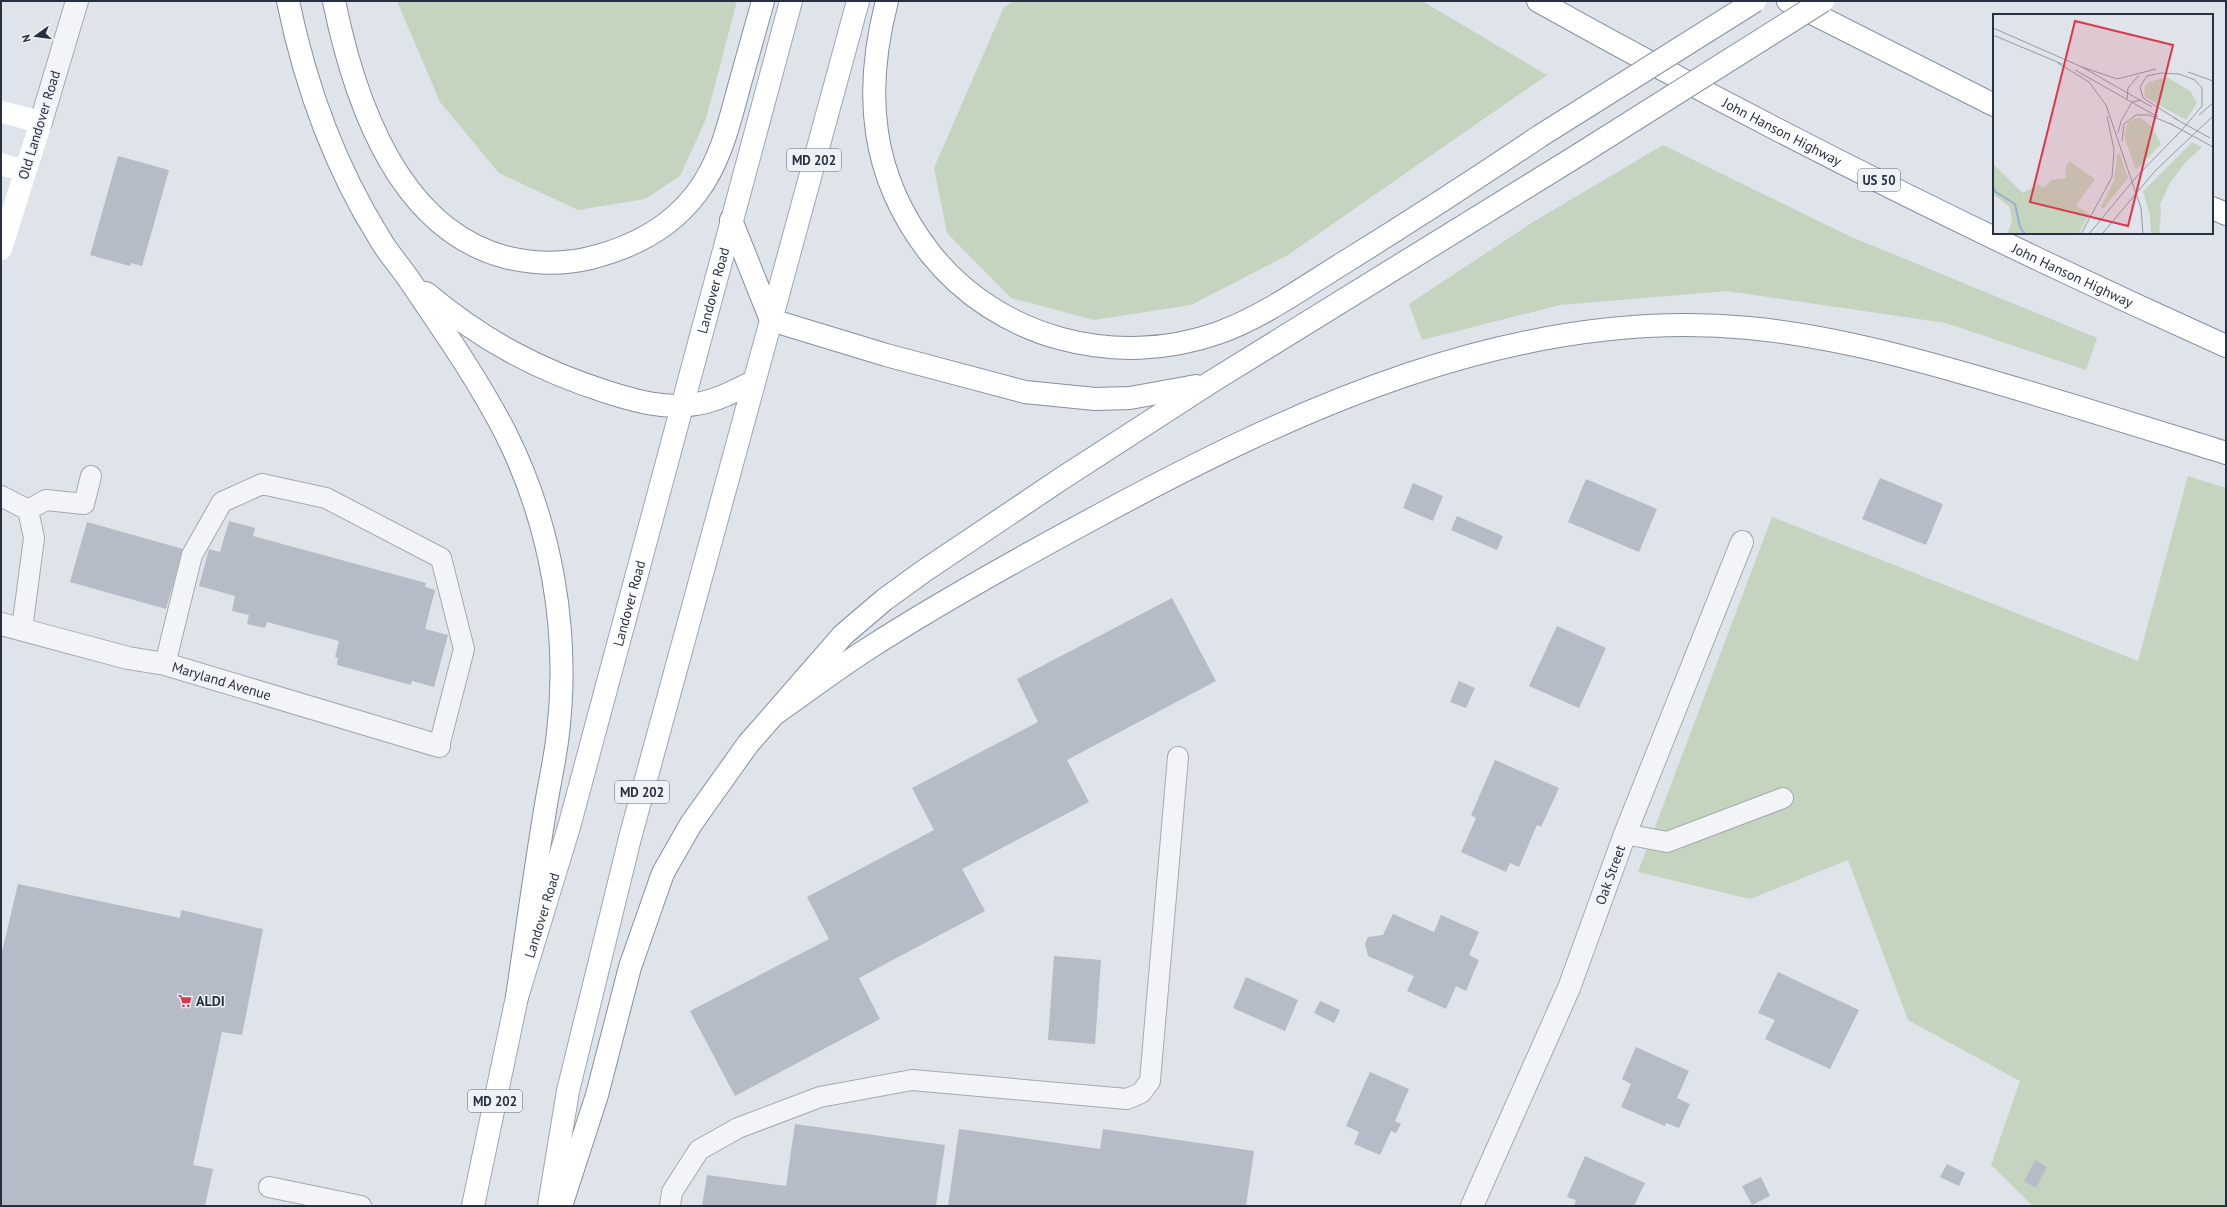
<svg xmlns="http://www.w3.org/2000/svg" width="2227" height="1207" font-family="'PT Sans',sans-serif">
	<rect width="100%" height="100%" fill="#dfe3ea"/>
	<path fill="#c4d4bf" d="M397,1H737L706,119L680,176L645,199L578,210L499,173L440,102Z
		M1014,1H1422L1547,75L1288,255L1191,305L1094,320L1011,298L947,233L934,168L1004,7Z
		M1663,145L1849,236L2097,338L2086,370L1946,323L1727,291L1560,305L1422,340L1409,304L1533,222Z
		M2188,476L2226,488V1206H2033L1991,1165L2020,1081L1908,1020L1848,860L1750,899L1638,872L1772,517L2138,661Z"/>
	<path fill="#b5bcc7" d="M118,156L169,170L142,266L131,263L130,266L90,255Z
		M1880,478L1943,504L1926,545L1862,519Z
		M1586,479L1657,509L1639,552L1568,522Z
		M1413,483L1443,496L1433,521L1403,508Z
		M1457,516L1503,536L1497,550L1451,530Z
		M229,521L255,528L253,536L426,583L425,587L435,590L425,629L448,635L434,687L412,681L411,685L337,665L338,658L335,657L339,641L267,622L265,628L247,624L249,615L232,611L235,596L199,586L209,549L220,552Z
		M87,522L183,549L166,609L70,582Z
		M1172,598L1216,681L1067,760L1089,802L962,869L985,911L859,978L880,1019L735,1096L690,1011L829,939L807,897L934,830L912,788L1038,722L1017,679Z
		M1557,626L1606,648L1579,708L1529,686Z
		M1459,681L1475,688L1466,708L1450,702Z
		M1495,760L1559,788L1541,827L1537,825L1519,867L1510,863L1506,872L1461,852L1476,818L1471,815Z
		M18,884L180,918L181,910L263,929L242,1035L222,1032L193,1165L213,1169L205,1206H1V956Z
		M1393,914L1434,932L1441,915L1479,932L1469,955L1479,960L1466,991L1456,986L1446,1009L1407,991L1414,976L1368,956L1365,944L1368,937L1383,935Z
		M1054,956L1101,960L1095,1044L1048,1040Z
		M1778,972L1859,1010L1830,1069L1765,1039L1775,1020L1758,1013Z
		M1246,977L1298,1000L1285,1031L1233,1008Z
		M1320,1001L1340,1010L1334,1023L1314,1013Z
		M1636,1047L1689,1071L1677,1098L1690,1104L1679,1128L1666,1123L1665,1126L1621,1107L1631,1084L1622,1079Z
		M1370,1072L1409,1089L1395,1121L1401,1124L1396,1133L1391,1131L1380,1155L1354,1144L1359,1132L1346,1126Z
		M795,1124L945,1145L936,1206H702L707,1175L786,1186Z
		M959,1129L1100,1149L1103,1129L1254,1151L1246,1206H948Z
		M1585,1156L1645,1183L1634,1206H1574L1576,1200L1567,1197Z
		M2035,1160L2047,1167L2036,1188L2024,1181Z
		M1947,1164L1965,1173L1959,1186L1940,1177Z
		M1761,1177L1770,1196L1752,1205L1742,1186Z"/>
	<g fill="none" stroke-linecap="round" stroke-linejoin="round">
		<g stroke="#a4aab4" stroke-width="22">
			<path id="lane" d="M1,496L28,510L34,538L22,629
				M28,510L46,500L84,504L91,476
				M165,664L192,555L222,502L262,484L326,498L441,558L464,649L439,746
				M1625,834L1667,842L1783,798
				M269,1187L361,1206
				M670,1206L672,1192L699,1150L738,1128L820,1097L912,1080L1127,1099L1141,1093L1150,1081L1178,757"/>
		</g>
		<g stroke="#a4aab4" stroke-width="24">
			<g id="street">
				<path d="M41,122L77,1"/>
				<path id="s1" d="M1,624L128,658L165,664L439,746"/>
				<path id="s2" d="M1472,1206L1569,988L1625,834L1742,542"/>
			</g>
		</g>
		<g stroke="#9da7b6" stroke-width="24">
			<g id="primary">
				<path id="s3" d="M473,1206L517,997L569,827L791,1"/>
				<path d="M549,1206L568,1091L630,838L858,1"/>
			</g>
		</g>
		<g stroke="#8590a2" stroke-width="24">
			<g id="highway">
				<path d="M288,1C305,84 335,167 380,239C388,253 399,265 408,278C442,328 477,378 505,432C551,523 570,631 558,733C555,761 548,789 544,817C534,877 526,937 517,997"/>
				<path d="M334,1C354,99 397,228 505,257C534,264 562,265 590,258C631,248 670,228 696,194C720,163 729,124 739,87C747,58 755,30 763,1"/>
				<path d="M887,1C863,93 870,176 930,253C998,339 1116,369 1218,333C1263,317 1304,287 1345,262C1411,221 1476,179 1540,136"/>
				<path id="s4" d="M1538,1C1762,126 1992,241 2226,346"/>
				<path d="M1788,1L1994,105"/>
				<path d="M2212,208L2226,214"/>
				<path d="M731,220L771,320L886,355L1025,392L1095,399L1130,398L1196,386"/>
				<path d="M426,293C482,340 538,370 607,392C635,401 667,410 696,404C716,401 735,391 753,382"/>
				<path d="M776,713C806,692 835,670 866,650C940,602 1018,559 1096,517C1295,409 1517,306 1749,328C1822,335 1893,353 1963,373C2051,398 2139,426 2226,453"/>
				<path d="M561,1206L597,1095L630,967L663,873L691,824L748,744L843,635L884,600L924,571L1061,479L1211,382L1580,154"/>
			</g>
		</g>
		<use href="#lane" stroke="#f2f4f7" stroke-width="20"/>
		<use href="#street" stroke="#f2f4f7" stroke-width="22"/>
		<path stroke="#fff" stroke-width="22" d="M1,112L41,122L1,249
			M1,164L25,171"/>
		<use href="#primary" stroke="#fff" stroke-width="22"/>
		<use href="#highway" stroke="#fff" stroke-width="22"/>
		<g stroke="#8590a2" stroke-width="24" stroke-linecap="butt">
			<path id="highway-bridge" d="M1540,136L1755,1
				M1580,154L1823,1"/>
		</g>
		<use href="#highway-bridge" stroke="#fff" stroke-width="22"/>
	</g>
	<defs>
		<g id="supermarket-bare" transform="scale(1.08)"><path d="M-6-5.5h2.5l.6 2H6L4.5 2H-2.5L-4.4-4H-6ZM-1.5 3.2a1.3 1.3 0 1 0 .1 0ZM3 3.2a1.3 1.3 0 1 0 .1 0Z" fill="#db374d" stroke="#eef2f7" stroke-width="2.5" paint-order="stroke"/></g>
	</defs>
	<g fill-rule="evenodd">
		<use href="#supermarket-bare" x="185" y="1001"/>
	</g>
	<g text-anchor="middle" stroke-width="3" stroke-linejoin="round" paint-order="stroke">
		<g fill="#eef2f7" stroke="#626a78" stroke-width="1">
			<rect x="787" y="149" width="54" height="22" rx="3"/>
			<rect x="1858" y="169" width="42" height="22" rx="3"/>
			<rect x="615" y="781" width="54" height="22" rx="3"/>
			<rect x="468" y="1090" width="54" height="22" rx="3"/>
		</g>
		<g font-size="13" font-weight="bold" fill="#263042">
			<text x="814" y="165">MD 202</text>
			<text x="1879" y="185">US 50</text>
			<text x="642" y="797">MD 202</text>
			<text x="495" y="1106">MD 202</text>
		</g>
		<g font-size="14" fill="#263042" stroke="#eef2f7">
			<text transform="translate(39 125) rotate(-73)" y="5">Old Landover Road</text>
			<text dy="5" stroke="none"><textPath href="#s4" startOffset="277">John Hanson Highway</textPath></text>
			<text dy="5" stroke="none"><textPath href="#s4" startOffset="601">John Hanson Highway</textPath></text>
			<text dy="5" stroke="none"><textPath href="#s3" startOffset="947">Landover Road</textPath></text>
			<text dy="5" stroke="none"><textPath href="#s3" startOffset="623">Landover Road</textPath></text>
			<text dy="5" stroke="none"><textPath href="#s1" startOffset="228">Maryland Avenue</textPath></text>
			<text dy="5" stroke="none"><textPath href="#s2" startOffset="359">Oak Street</textPath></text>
			<text dy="5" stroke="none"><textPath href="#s3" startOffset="299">Landover Road</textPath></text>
		</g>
		<g font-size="14" font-weight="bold" fill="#263042" stroke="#eef2f7" text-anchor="start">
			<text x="196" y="1006">ALDI</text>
		</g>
	</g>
	<g transform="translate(1993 14)">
		<rect width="220" height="220" fill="#dfe3ea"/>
		<path d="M174,63L197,77L204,89L193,106L152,83L151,74L156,68ZM142,104H148L159,113L168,130L143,156L131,122L135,108ZM199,128L209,133L192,149L177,169L167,190L168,199L166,220H158L157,201L150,177ZM124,140H127L135,164L110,195L108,193L121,166ZM76,147L102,165L83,192L97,200L85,220H14L19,208L17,193L0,180V150L30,179L45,170L51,174L58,166L73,164L72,155Z" fill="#c4d4bf"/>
		<path fill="none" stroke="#96b0cd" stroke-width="2" d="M0,173L3,178L22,190L27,213L32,220"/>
		<path fill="none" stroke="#959ba7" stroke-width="1" d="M0,14L89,53L159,93M0,21L69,50M65,49L96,68L113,91L148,194L150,220M89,53L124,65L163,55M82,56L165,103M195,58L220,67M134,85L135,74L146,61M206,101L220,89M181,104L217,124M185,106L150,84L147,73L154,62L168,59L186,60L202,66L209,74V92L187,118M176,109L220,133M125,119L128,107L139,88L148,86M129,127L131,110L143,101H156L180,111M88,220L119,163L121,136L114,102M96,220L144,162L188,117M109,220L162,157L220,102"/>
		<path fill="#db374d" fill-opacity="0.15" stroke="#db374d" stroke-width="2" d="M82,7L180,31L135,212L37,188Z"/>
		<rect width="220" height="220" fill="none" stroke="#263042" stroke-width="2"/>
	</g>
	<rect width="2227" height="1207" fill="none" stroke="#263042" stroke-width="4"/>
	<g transform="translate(36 36) rotate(256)" stroke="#eef2f7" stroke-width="3" paint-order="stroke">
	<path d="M0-3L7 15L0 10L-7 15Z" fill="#263042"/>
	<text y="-6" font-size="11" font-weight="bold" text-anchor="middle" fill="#263042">N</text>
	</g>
</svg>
